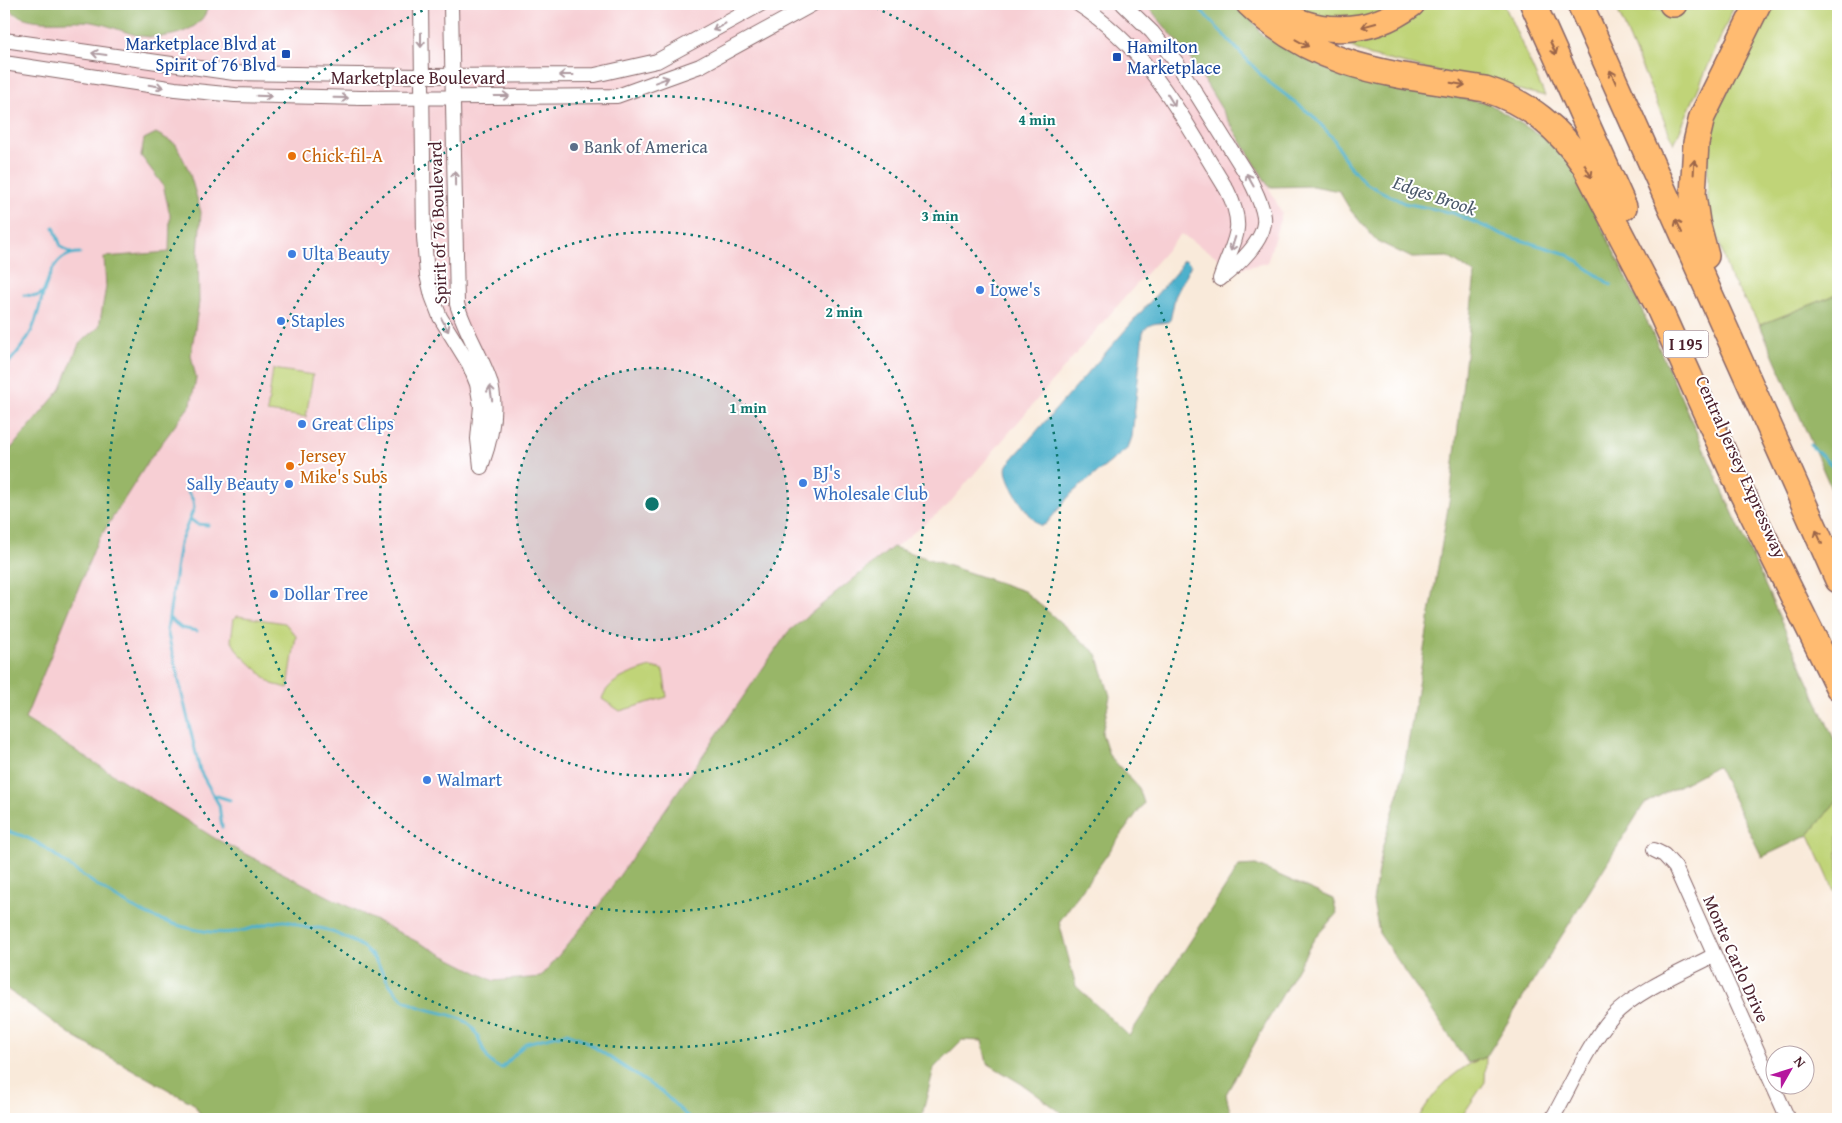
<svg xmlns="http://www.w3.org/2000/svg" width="1842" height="1123" font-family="'Gentium Book Plus',serif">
	<rect width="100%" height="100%" fill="#fff"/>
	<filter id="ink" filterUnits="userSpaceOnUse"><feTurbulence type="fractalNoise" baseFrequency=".02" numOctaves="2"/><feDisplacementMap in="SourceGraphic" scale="10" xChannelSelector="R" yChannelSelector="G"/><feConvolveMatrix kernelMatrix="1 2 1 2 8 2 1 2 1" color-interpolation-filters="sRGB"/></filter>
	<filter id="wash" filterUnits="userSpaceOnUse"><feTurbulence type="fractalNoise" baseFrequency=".0096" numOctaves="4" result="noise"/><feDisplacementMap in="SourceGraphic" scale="20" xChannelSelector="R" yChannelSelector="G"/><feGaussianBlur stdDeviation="1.12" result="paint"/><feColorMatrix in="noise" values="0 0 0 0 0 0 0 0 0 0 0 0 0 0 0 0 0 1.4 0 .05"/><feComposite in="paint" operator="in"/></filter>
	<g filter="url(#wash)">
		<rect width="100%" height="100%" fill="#f9eada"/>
		<path fill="#f7cfd4" d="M4,4H9L10,10L18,18L61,22H91L138,35L207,12L208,4H1146L1190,57L1258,167L1282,213L1267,263L1236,269L1181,234L1096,330L947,506L788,632L595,911L541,977L494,981L216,839L25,718L97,542L150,459L191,403L196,378L191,355L199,302L198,255L201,212L141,156L163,185L170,215L169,252L104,257L106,287L99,327L79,344L60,390L4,457Z"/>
		<path fill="#c0d478" stroke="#857a52" d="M1293,4H1504L1545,96L1371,56L1345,44Z
			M1615,4H1632L1647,10L1693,9L1708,4H1735L1674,144Z
			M1770,4H1838V294L1760,325L1729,275L1708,205L1707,133Z
			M273,369L313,375L306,417L267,412Z
			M238,616L285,623L296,636L288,688L272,684L238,652L231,640L234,618Z
			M651,667L663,670L667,697L620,711L602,699C608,679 633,673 651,667Z
			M1838,799V899L1809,835Z
			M1486,1057L1485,1082L1460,1119H1418C1433,1092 1456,1067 1486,1057Z"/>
		<path fill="#98b668" stroke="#716a4a" d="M9,4H208C205,34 160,41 136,35C121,31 106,24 92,22C66,18 31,28 10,10Z
			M1146,4H1241L1263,36L1342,77L1488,103L1564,150L1637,299L1838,748V799L1809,835L1762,857L1717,766L1644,804L1486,1057L1468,1063L1379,933L1373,901L1381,852L1401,785L1451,490L1475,274L1448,257L1412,258L1377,241L1351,211L1339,191L1313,186L1269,187L1190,57Z
			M156,133L176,144L189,171L201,212L198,255L199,302L191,355L196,378L191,404L150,459L97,542L25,719L216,839L494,981L541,977L595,911L788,632L893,547L1024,591L1097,654L1110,696L1102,733L1109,755L1139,788L1144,803L1059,922L1076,986L1129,1036L1239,866L1256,865L1333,899L1337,913L1314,939L1226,1094L1232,1119H1070L1025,1086L987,1063L982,1041L962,1040L934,1068L921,1119H203L194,1104L76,1038L4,987V457L60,390L79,344L99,327L106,287L104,257L169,252L170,215L163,185L141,156L144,139Z
			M1838,294V504L1760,325Z"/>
		<path fill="#4db1cc" stroke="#4c687c" d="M1186,260L1191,265L1175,297L1170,321C1158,325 1151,320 1143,332L1132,437L1128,448L1072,493L1046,524L1041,526C1029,518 1001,478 1007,465L1178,270L1182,261Z"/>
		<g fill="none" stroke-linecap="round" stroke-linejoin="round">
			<path stroke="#4db1cc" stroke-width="3" d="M1195,4L1266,80L1312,115L1333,138L1347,163L1365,183L1404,203L1453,213L1504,235L1567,254L1611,285
				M54,227L61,247L71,253
				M24,295L38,296L44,291
				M4,369C14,356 24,346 31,332C44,306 44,252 80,253
				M1810,445L1838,471
				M185,488L193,500L194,508L180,543L167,630L200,771L219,805L222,827
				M190,519L197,524L208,525
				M169,618L181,628L197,631
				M214,795L230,800
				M4,831C35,836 51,853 75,870C102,889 133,911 164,921C185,928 212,935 235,932C251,930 266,922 283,921C291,920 299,926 308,928C311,929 315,928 319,928C328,929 356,942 364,948C380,960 384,983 400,996C422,1015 455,1009 472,1027C483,1039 482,1064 502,1068L526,1043L567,1033L582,1039L663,1093L690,1119"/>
		</g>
	</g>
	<g filter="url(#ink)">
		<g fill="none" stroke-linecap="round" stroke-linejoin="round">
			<g stroke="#876668" stroke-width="16">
				<path id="minor" d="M421,4L424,237L427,275L432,296L440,317L469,364L477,384L481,406L478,439L481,467
					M451,4L457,304C465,331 481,355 490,381C498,408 491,439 482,464
					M1078,4C1151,51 1182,118 1227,190C1248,231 1232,241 1220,279
					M1123,4L1152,32L1177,63L1250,180C1255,191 1262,203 1264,217C1267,239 1236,267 1220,279
					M4,40L234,73L420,76L595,75L657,61L761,4
					M4,63L175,89L235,95L361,98L617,96L700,66L813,4
					M1654,850L1664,855L1675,867L1788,1119
					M1552,1119C1571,1086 1587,1046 1612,1017C1635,992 1683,971 1713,956"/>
			</g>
			<g stroke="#876668" stroke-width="28">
				<path id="motorway" d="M1249,4C1319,71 1395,74 1485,89C1529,103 1559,128 1585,166L1657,304L1741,491L1838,687
					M1270,4C1311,38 1370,36 1412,4
					M1533,4L1624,207
					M1580,4L1838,580
					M1672,4H1674
					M1706,256L1697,222L1693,195L1696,143L1702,117L1758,4"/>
			</g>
			<use href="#minor" stroke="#fff" stroke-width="14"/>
			<use href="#motorway" stroke="#ffbb71" stroke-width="25"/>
		</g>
		<defs><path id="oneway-shaft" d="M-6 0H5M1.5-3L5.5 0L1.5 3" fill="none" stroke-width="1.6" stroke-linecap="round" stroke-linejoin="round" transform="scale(1.25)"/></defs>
		<g stroke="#9b654a">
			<use href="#oneway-shaft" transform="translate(1369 25) rotate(165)"/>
			<use href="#oneway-shaft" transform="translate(1302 43) rotate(29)"/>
			<use href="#oneway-shaft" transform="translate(1553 48) rotate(66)"/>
			<use href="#oneway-shaft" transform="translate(1613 77) rotate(-114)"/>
			<use href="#oneway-shaft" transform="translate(1458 84) rotate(9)"/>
			<use href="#oneway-shaft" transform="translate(1694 167) rotate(-87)"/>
			<use href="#oneway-shaft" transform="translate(1588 171) rotate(62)"/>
			<use href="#oneway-shaft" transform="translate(1679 226) rotate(-114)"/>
			<use href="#oneway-shaft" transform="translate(1819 537) rotate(-114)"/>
		</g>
		<g stroke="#ae9aa0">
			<use href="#oneway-shaft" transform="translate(719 27) rotate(151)"/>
			<use href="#oneway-shaft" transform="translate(421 40) rotate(90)"/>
			<use href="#oneway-shaft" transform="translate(99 54) rotate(-172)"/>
			<use href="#oneway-shaft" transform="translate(566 75) rotate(180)"/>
			<use href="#oneway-shaft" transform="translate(662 80) rotate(-20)"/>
			<use href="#oneway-shaft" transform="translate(156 86) rotate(9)"/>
			<use href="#oneway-shaft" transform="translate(264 96) rotate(2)"/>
			<use href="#oneway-shaft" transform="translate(502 96)"/>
			<use href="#oneway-shaft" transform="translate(341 98) rotate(1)"/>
			<use href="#oneway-shaft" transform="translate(1171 100) rotate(58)"/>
			<use href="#oneway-shaft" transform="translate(455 178) rotate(-91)"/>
			<use href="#oneway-shaft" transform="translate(1250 180) rotate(-119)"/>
			<use href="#oneway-shaft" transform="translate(1233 244) rotate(108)"/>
			<use href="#oneway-shaft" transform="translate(445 325) rotate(62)"/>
			<use href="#oneway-shaft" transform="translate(491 393) rotate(-99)"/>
		</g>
	</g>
	<circle cx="652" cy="504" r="136" fill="#0f766e" fill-opacity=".12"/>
	<g fill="none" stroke="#0f766e" stroke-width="2.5" stroke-dasharray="2.5 5">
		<circle cx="652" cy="504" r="136"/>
		<circle cx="652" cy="504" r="272"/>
		<circle cx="652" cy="504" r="408"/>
		<path d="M869 5A544 544 0 1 1 435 5"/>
	</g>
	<g fill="#1a4fb4" stroke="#fff" stroke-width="2">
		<rect x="281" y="49" width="10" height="10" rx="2.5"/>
		<rect x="1112" y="52" width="10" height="10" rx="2.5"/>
	</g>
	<circle fill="#5c6f8a" stroke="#fff" stroke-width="2" cx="574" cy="147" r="5"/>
	<g fill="#e8710a" stroke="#fff" stroke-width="2">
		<circle cx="292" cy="156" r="5"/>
		<circle cx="290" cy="466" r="5"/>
	</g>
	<g fill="#3f7fe0" stroke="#fff" stroke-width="2">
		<circle cx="292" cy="254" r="5"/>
		<circle cx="980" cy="290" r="5"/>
		<circle cx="281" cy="321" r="5"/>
		<circle cx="302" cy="424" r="5"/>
		<circle cx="803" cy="483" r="5"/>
		<circle cx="289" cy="484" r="5"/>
		<circle cx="274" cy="594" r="5"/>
		<circle cx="427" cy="780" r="5"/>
	</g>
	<g text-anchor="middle" stroke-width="4" stroke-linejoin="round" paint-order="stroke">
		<rect fill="#fff" stroke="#80626b" stroke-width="1" x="1663.5" y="330.5" width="45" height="27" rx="4"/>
		<g font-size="16" font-weight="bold" fill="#4a1f2b">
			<text x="1686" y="350">I 195</text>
		</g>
		<g font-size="18" fill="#164399" stroke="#fff" text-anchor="end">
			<text x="276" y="50">Marketplace Blvd at<tspan x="276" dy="21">Spirit of 76 Blvd</tspan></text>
			<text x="1127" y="53" text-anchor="start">Hamilton<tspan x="1127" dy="21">Marketplace</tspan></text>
		</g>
		<g font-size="18" fill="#4a1f2b" stroke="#fff">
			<text x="418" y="84">Marketplace Boulevard</text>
			<text transform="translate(438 223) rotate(-92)" y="6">Spirit of 76 Boulevard</text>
			<text transform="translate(1741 467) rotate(66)" y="6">Central Jersey Expressway</text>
			<text transform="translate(1736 959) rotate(66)" y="6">Monte Carlo Drive</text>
		</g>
		<g font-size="18" fill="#4e5e75" stroke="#fff" text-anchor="start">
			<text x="584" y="153">Bank of America</text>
		</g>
		<g font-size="18" fill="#c56008" stroke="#fff" text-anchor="start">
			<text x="302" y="162">Chick-fil-A</text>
			<text x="300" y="462">Jersey<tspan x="300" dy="21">Mike's Subs</tspan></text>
		</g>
		<g font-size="18" fill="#366cbe" stroke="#fff" text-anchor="start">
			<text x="302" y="260">Ulta Beauty</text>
			<text x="990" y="296">Lowe's</text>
			<text x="291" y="327">Staples</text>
			<text x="312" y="430">Great Clips</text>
			<text x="813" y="479">BJ's<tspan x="813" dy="21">Wholesale Club</tspan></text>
			<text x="279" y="490" text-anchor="end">Sally Beauty</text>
			<text x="284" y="600">Dollar Tree</text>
			<text x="437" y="786">Walmart</text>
		</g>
		<g font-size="19" font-style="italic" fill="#4b596b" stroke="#fff">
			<text transform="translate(1435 195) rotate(19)" y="7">Edges Brook</text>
		</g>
	</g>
	<circle cx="652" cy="504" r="8" fill="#0f766e" stroke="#fff" stroke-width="2.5"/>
	<g font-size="15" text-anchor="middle" font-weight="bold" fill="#0f766e" stroke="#fff" stroke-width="4" stroke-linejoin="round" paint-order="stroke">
		<text x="1037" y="125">4 min</text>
		<text x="940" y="221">3 min</text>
		<text x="844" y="317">2 min</text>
		<text x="748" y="413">1 min</text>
	</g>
	<rect width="1842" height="1123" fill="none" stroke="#fff" stroke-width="20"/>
	<g transform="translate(1790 1070) rotate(51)"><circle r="24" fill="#ffffff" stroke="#b7a5aa"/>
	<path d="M0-4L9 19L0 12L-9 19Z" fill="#b5179e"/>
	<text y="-8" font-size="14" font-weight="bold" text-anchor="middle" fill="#4a1f2b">N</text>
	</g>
</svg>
